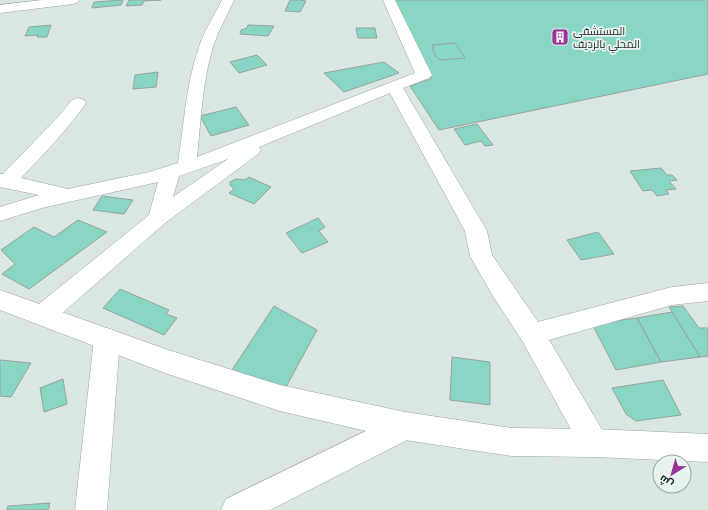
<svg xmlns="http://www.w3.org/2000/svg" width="708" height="510" font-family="Poppins,Cairo,sans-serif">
	<rect width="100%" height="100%" fill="#dae6e3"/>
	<path fill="#89d6c4" stroke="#97a3a0" d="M123,0L121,5L92,8L94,2Z
		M129,0H161L144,1L142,5L126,6Z
		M290,0H300L306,1L300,12L285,11Z
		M395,0H708V74L439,130L410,86L431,79Z
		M51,25L47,37H37L38,35L25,36L29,27Z
		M248,25L274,26L268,36L240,34L241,30L247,28Z
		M356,28H375L377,38H358Z
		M455,43L465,58L440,60L437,57H436L432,48H434L432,45Z
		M257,55L267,65L239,73L230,62Z
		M384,62L399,73L344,92L324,73Z
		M158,72L156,87L133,89L135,75Z
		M236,107L249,125L211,136L200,116Z
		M477,124L493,145L485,146L481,141L465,145L454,129Z
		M661,168L667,175H672L677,180L669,181L676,189L666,190L669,194L657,196L652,190L643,191L630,171Z
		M249,177L271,187L254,204L229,193L234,189L230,185V182L236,179L245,180Z
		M102,196L133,200L124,214L93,210Z
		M318,218L325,227L319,231L328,242L302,253L286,233Z
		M78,220L107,232L29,289L2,274L15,264L1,250L34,227L54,237Z
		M598,232L614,254L581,260L567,240Z
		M120,289L169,310L166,314L177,318L164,335L103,308Z
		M274,306L317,330L286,387L232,370Z
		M683,306L699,328H708V356L700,357L669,307Z
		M672,312L700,357L661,362L637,318Z
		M637,318L661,362L616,370L592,324Z
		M452,357L490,362V405L450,400Z
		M0,360L31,363L11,397L0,396Z
		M63,379L67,404L44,412L40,388Z
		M663,380L681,415L636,421L626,414L612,388Z
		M50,503L48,510H7L8,506Z"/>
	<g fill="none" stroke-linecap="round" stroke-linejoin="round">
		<g stroke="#9ba7a3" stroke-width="1">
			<path id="street" d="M222,0H234C227,16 218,31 213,47C202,83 201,120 197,157L415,73L383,0H395L432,75L429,78L403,88L487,231L492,255L538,322L672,287L708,283V301L672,305L549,340L604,433L608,443L604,453L594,457L584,453L523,342L493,296L470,256L465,231L390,93L259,147L261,150L258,154L165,223L52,322L43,325L34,322L31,315L34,308L149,215L158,182L42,208L0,221V207L39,195L0,187V174H3L58,117L72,100L78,98L84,100L86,103C67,130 44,154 21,178L68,189L149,172L178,163C184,124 186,84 199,47C204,31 214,16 222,0ZM228,159L173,197L179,176Z
				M107,328L116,331L120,339L107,510H75L94,339L98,331Z
				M405,412L415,416L419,426L415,436L270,510H221L226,499Z"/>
		</g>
		<g stroke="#9ba7a3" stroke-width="1">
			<path id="secondary" d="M42,0H79L77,3L73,4L0,13V5Z
				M0,290L168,350L280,385L405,412L512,428L594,429L708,434V462L594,457L512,456L405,440L280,411L168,374L0,310Z"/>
		</g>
		<use href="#street" fill="#fff" fill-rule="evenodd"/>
		<use href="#secondary" fill="#fff" fill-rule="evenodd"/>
	</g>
	<defs>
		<g id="building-square" transform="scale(0.9)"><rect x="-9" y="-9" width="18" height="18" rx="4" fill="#98349a" stroke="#e7f3f0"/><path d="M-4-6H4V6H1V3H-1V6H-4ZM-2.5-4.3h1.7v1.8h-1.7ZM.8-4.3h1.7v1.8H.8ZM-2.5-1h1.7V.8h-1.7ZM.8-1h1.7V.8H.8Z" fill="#fff"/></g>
	</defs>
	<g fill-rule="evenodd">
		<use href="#building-square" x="560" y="37"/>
	</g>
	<g text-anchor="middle" stroke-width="3.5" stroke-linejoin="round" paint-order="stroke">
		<g font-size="11" fill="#262b29" stroke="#e7f3f0" text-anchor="start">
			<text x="573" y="35">المستشفى<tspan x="573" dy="13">المحلي بالرديف</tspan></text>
		</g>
	</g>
	<g transform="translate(672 474) rotate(217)"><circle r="19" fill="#e7f3f0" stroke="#9aa3a0"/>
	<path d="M0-3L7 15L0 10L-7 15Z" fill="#98349a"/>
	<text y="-6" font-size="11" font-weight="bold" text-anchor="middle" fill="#262b29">ش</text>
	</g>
</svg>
